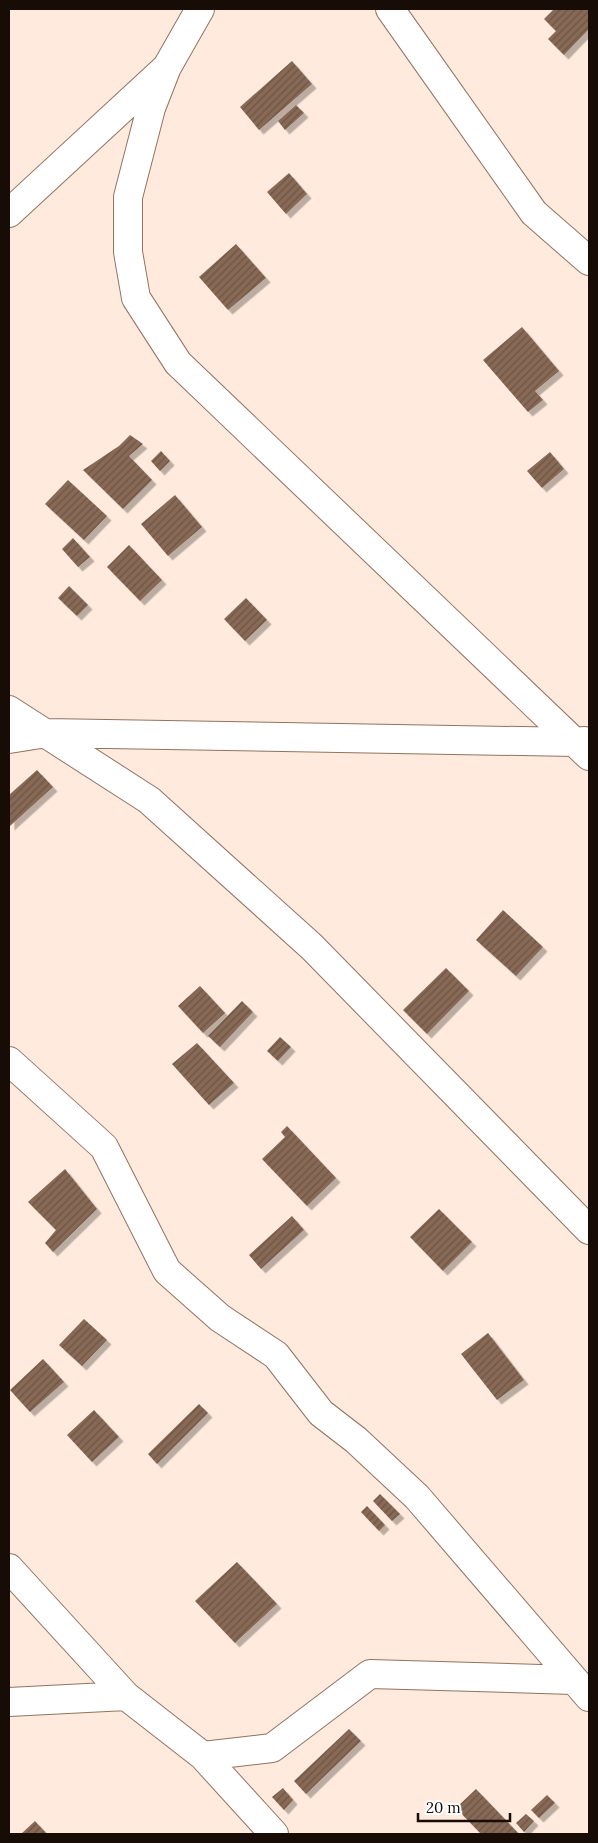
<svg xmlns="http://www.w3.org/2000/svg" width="598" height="1843" font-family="Lora,serif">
	<defs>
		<pattern id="building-hatch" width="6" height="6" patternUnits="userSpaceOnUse" patternTransform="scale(1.25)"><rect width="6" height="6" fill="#876956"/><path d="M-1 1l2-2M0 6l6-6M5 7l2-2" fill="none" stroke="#6d5545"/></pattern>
		<filter id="shadow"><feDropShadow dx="4.5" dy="4.5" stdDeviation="0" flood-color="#0004"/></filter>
	</defs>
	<rect width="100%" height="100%" fill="#ffeadd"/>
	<path fill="url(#building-hatch)" filter="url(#shadow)" d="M554,9H589V29L564,55L548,39L556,31L544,19Z
		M292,61L312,84L259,130L240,107Z
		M296,105L304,113L285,130L278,121Z
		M289,173L307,194L286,214L267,192Z
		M236,244L266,278L228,310L199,277Z
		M522,327L559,371L535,391L543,400L528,412L483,360Z
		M130,435L143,444L129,456L152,480L123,509L83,470L119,446Z
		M161,451L170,461L160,471L151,461Z
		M550,452L564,469L542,488L527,471Z
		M68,480L107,516L84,540L45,504Z
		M175,495L202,527L168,556L141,524Z
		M73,538L90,557L78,567L62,549Z
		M129,545L162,580L140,601L107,567Z
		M69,586L88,605L77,616L58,598Z
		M246,598L267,620L245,641L224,619Z
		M37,770L53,787L10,826L9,795Z
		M503,910L543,947L516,976L476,940Z
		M446,968L469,991L427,1034L403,1010Z
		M200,986L225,1013L203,1033L178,1006Z
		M242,1001L253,1012L220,1047L208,1036Z
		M280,1037L291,1047L278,1061L267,1051Z
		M197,1043L234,1083L209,1105L172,1064Z
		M287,1126L336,1178L307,1206L262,1159L285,1137L281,1132Z
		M65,1169L97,1209L53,1252L45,1243L56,1230L28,1202Z
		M439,1209L472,1242L443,1271L410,1237Z
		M292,1216L304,1230L261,1269L249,1255Z
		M84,1319L107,1340L82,1366L59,1345Z
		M488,1333L524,1380L497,1400L461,1354Z
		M43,1359L64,1382L30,1412L10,1390Z
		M199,1404L208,1413L157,1464L148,1454Z
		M94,1410L119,1437L92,1462L67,1435Z
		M380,1494L400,1514L392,1521L373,1501Z
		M367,1506L385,1525L379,1531L361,1512Z
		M237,1562L277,1604L235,1643L195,1601Z
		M349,1729L361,1741L306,1794L294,1781Z
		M283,1788L293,1800L284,1810L272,1797Z
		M476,1789L519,1834H481L456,1808Z
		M547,1795L555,1803L539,1818L531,1810Z
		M526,1814L534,1821L524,1832L516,1823Z
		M35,1821L47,1834H21Z"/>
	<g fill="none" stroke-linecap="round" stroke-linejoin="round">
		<g stroke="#917360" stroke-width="30">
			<path id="minor" d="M390,9L534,213L589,261
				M167,67L151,108L128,197V252L136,298L178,363L589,756
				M9,213L167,67L200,9
				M9,710L149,800L312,947L589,1230
				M9,739L47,733L575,742L585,741
				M9,1061L104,1147L167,1271L220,1318L276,1355L321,1413L356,1440L417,1497L589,1697
				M9,1568L126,1696
				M9,1702L126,1696L203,1756L274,1834
				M203,1756L272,1748L370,1674L574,1680"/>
		</g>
		<use href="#minor" stroke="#fff" stroke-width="28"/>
	</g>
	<rect width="598" height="1843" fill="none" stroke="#180d06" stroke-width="20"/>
	<path d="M418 1813v8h92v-8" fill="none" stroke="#180d06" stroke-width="2.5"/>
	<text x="426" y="1813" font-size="15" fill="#180d06" stroke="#ffffff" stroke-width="4" paint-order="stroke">20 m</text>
</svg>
